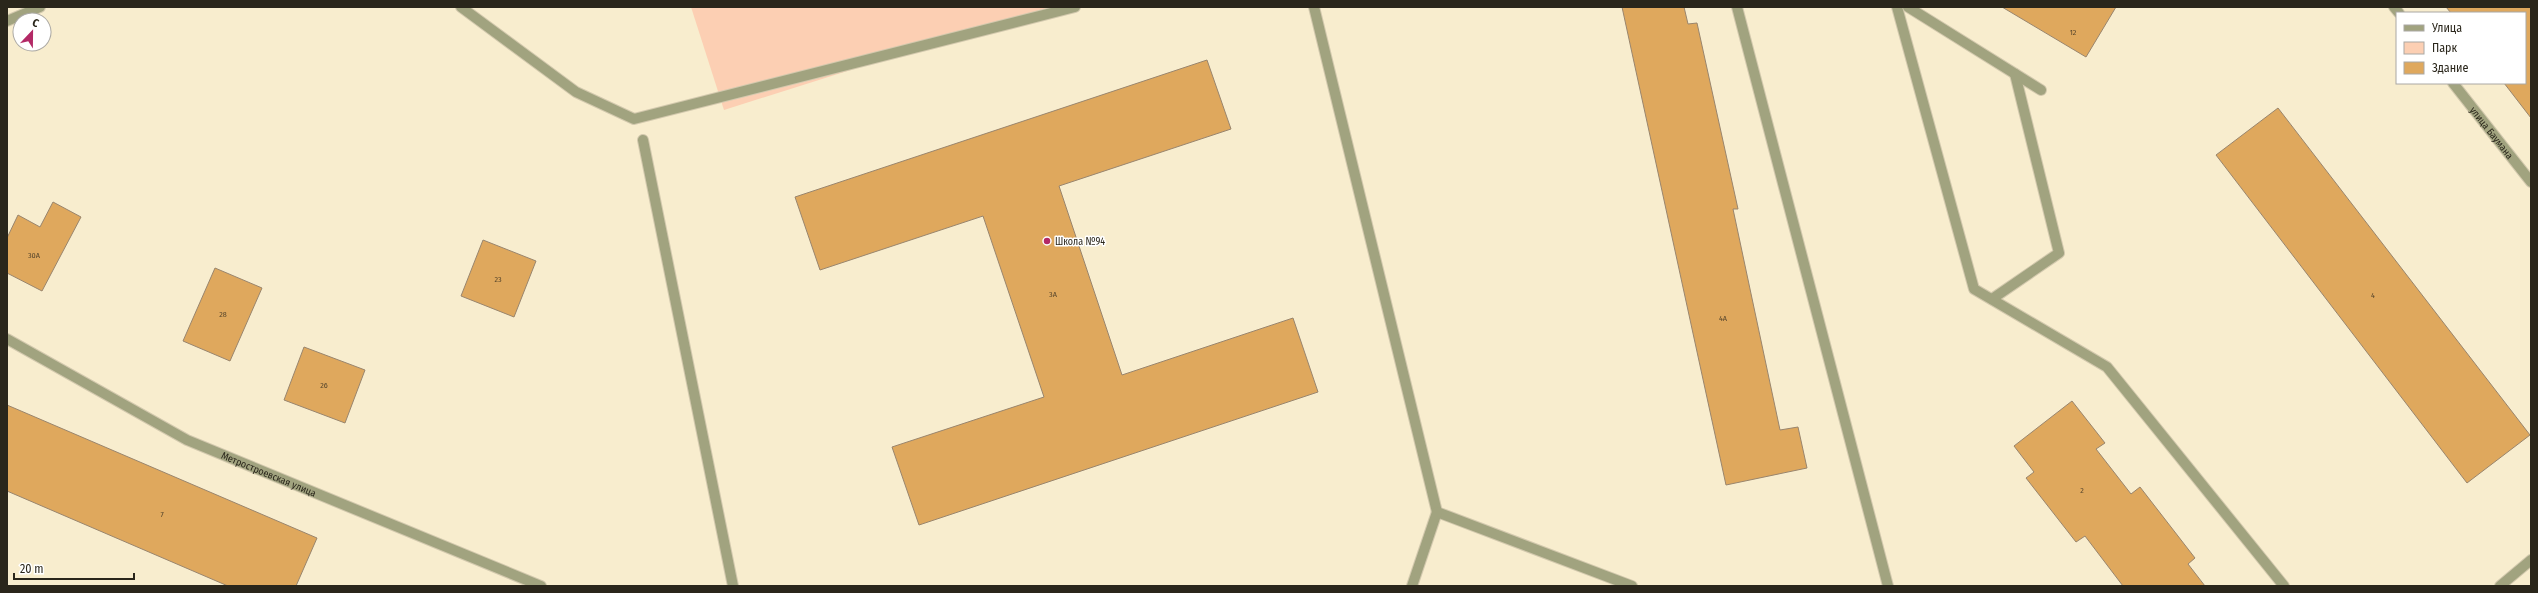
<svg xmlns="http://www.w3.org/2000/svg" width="2538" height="593" font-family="'Fira Sans Condensed',sans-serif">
	<rect width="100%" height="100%" fill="#f8edce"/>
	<path fill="#fccfb3" d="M691,7H1050L724,110Z"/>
	<path fill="#dfa85d" stroke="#99856d" d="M1622,7H1684L1688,24L1697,23L1738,209H1733L1780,430L1798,427L1807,468L1726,485Z
		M2002,7H2116L2086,57Z
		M2446,7H2531V118L2504,83H2525V13H2451Z
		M1207,60L1231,129L1059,186L1122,375L1293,318L1318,392L919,525L892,447L1044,397L983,216L820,270L795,197Z
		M2278,108L2530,435L2467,483L2216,155Z
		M53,202L81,217L42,291L7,273V238L18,215L40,227Z
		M483,240L536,261L514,317L461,296Z
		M215,268L262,288L230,361L183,341Z
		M304,347L365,370L345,423L284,400Z
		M2072,401L2105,443L2096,449L2131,494L2140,487L2195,558L2188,564L2205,586H2123L2085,536L2076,542L2026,478L2034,472L2014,446Z
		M7,405L317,538L296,586H228L7,491Z"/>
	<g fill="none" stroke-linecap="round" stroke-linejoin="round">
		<g stroke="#d3c9ae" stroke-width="12">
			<g id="minor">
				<path d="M461,7L576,92L634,119L1075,7"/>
				<path d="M1314,7L1437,512L1632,586"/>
				<path d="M1737,7L1888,586"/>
				<path d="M1897,7L1974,289L2107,367L2284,586"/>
				<path d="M1908,7L2041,90"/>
				<path d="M2394,7L2399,13"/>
				<path d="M7,21L40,7"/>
				<path id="s1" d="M2453,83L2531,182"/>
				<path d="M643,140L733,586"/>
				<path d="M1992,299L2059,253L2015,74"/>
				<path id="s2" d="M7,339L187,440L541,586"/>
				<path d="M1412,586L1437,512"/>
				<path d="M2500,586L2531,560"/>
			</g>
		</g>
		<use href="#minor" stroke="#a1a37f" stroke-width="10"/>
	</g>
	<circle fill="#b32966" stroke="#fff" stroke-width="1.5" cx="1047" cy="241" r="4"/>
	<g text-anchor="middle" stroke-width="3" stroke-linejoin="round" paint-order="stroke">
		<g font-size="8" fill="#57462c">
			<text x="2073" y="35">12</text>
			<text x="34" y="258">30А</text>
			<text x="498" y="282">23</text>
			<text x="1053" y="297">3А</text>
			<text x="2373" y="298">4</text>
			<text x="223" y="317">28</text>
			<text x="1723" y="321">4А</text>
			<text x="324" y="388">26</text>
			<text x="2082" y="493">2</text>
			<text x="162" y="517">7</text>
		</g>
		<g font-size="10" fill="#2a261b" stroke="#fff">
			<text dy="4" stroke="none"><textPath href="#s1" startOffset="63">улица Баумана</textPath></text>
			<text dy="4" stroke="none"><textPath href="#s2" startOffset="295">Метростроевская улица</textPath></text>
		</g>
		<g font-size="10" fill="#2a261b" stroke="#fff" text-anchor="start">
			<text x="1055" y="245">Школа №94</text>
		</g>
	</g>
	<rect width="2538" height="593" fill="none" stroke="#2a261b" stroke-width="16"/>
	<rect x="2396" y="12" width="130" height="72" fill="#ffffff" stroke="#aaa8a4"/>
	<rect x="2404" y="25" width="20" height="6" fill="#a1a37f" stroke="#aaa8a4"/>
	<text x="2432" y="32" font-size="12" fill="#2a261b">Улица</text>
	<rect x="2404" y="42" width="20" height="12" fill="#fccfb3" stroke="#aaa8a4"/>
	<text x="2432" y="52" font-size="12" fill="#2a261b">Парк</text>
	<rect x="2404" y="62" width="20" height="12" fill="#dfa85d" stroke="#aaa8a4"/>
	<text x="2432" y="72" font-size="12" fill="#2a261b">Здание</text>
	<g transform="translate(32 32) rotate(22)"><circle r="19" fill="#ffffff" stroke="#aaa8a4"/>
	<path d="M0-3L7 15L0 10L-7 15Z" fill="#b32966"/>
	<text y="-6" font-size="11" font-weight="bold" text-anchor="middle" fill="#2a261b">С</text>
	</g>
	<path d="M14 573v6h120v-6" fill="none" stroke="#2a261b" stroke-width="2"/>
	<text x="20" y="573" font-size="12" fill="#2a261b" stroke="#ffffff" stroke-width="3" paint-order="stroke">20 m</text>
</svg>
